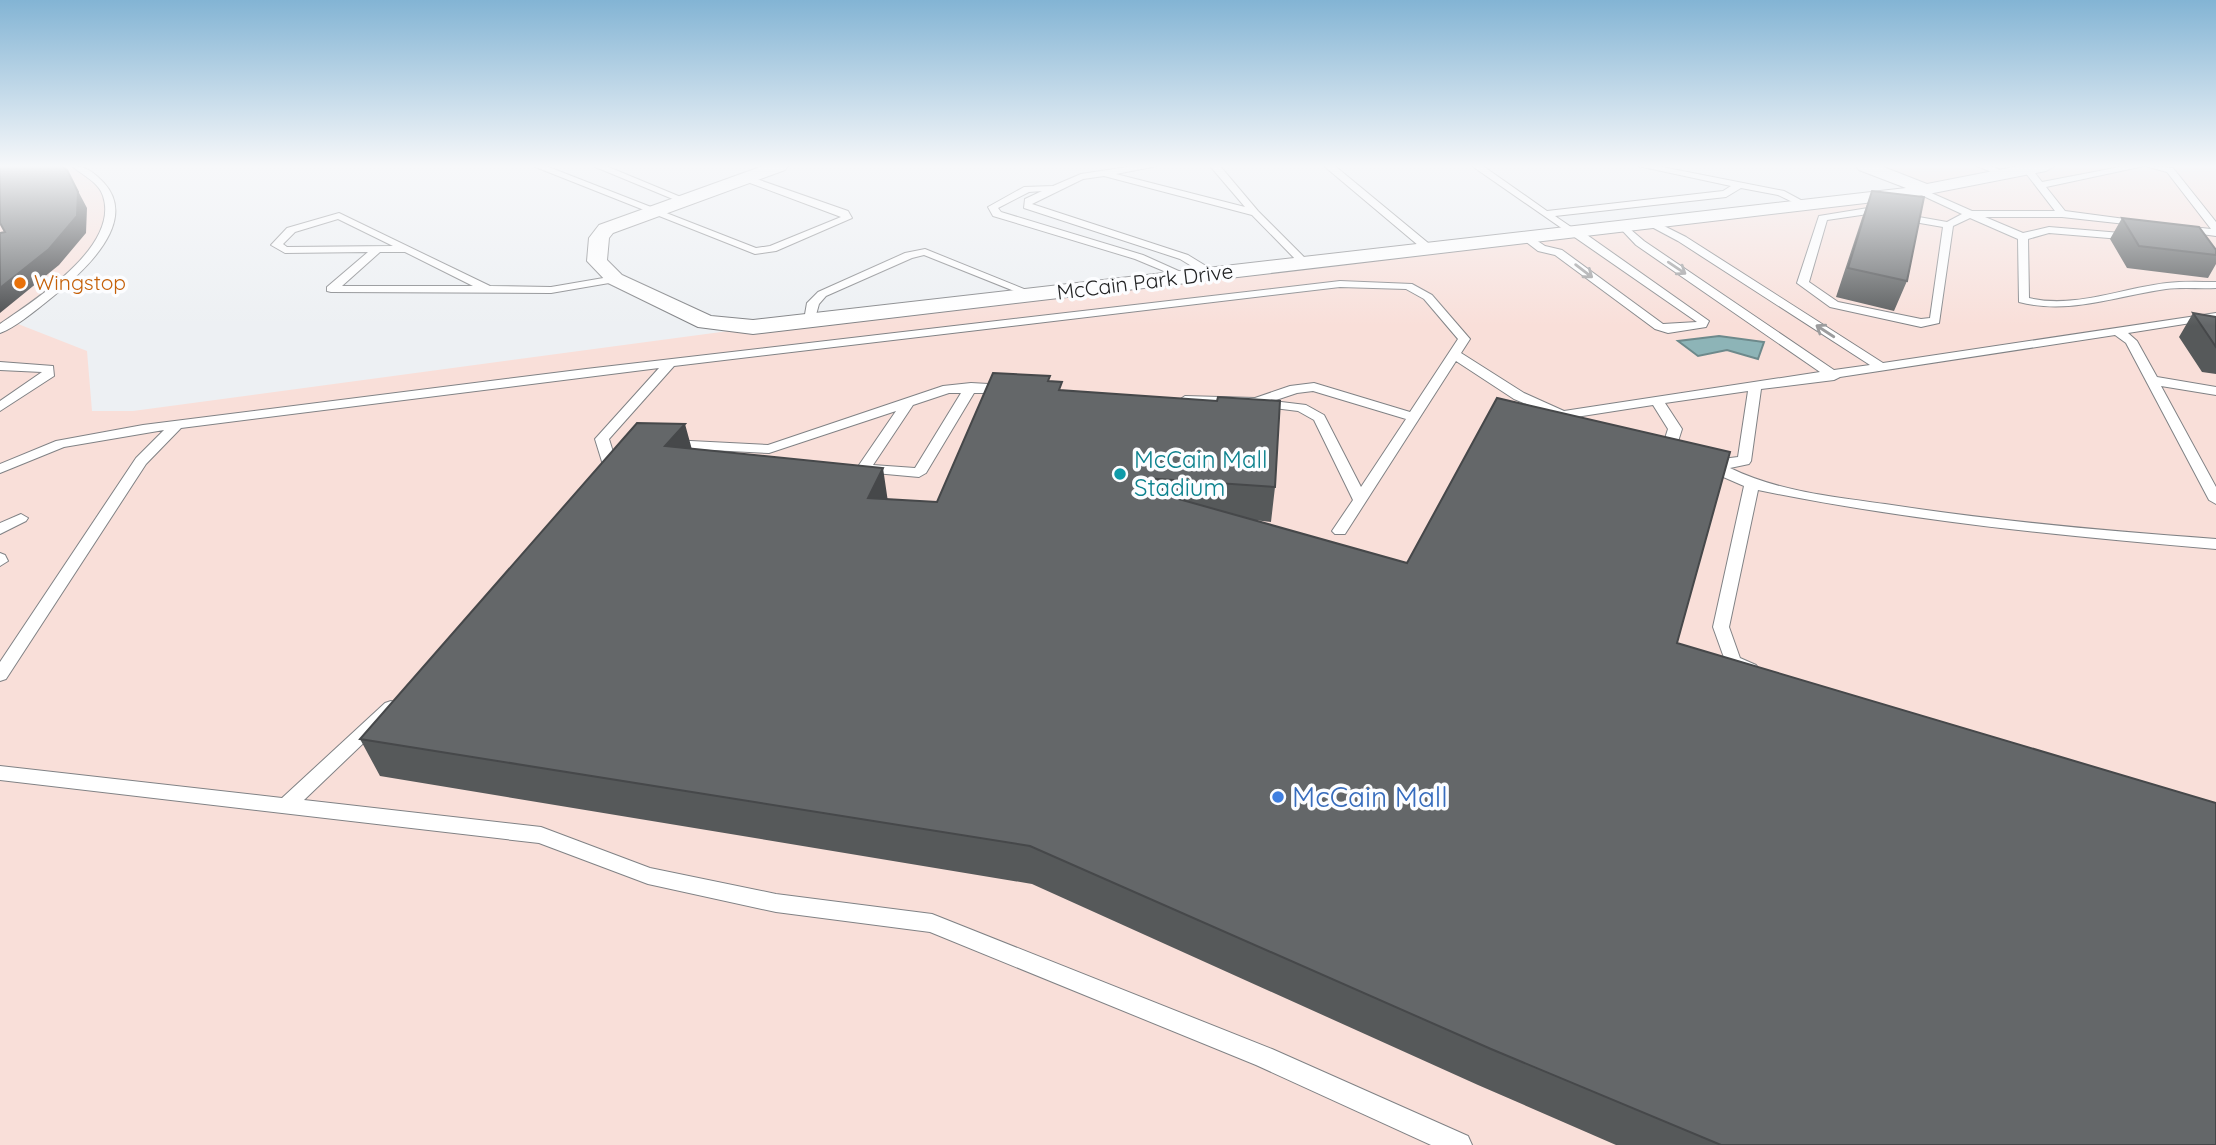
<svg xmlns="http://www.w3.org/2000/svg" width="2216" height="1145" font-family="Quicksand,sans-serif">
	<rect width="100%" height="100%" fill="#edf0f3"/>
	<path fill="#f9dfd9" d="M0,166H78L99,181L109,197L101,240L72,275L13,322L87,351L92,411H133L810,320L1924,190L1865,166H2216V1145H0Z"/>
	<path fill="#8db4b7" stroke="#6d898b" stroke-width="2" d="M1719,336L1764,342L1758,359L1727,350L1698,356L1678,341Z"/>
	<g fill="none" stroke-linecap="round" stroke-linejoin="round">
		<g stroke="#808285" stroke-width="2">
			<path id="service" d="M72,166C86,166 95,173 104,183C142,225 75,279 45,303C32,313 16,327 0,333V324C35,300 120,246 103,196C99,182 82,175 72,166Z
				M533,166H546L756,248L770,246L841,217L742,180V176H748L848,211L852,218L776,251L755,254Z
				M593,166H606L688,200L680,202Z
				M1134,166H1157L1116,174L1245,207L1210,166H1220L1258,211L1310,263L1301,265L1252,215L1104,176L1083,179L1032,204L1188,255L1206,266L1212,275L1211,277H1203L1198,270L1180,259L1024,208L1025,199L1042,191L1029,192L998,208L1001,212L1143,255L1192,277L1183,279L1135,259L993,216L988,207L1024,187L1053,186L1081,174Z
				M1324,166H1335L1433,247V251H1425Z
				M1472,166H1483L1547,211L1723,191L1731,186L1638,166H1657L1784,191L1810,205L1805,208L1778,195L1741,188L1726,197L1555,216L1574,229L1580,230L1709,321L1706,327L1668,333L1655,329L1555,255L1538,251L1521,238L1530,236L1545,246L1562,250L1663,324L1697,322Z
				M1977,166H1991L2009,174L2001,176Z
				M2125,166H2144L2046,187L2065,211L2140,221L2144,222V226L2062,217H1985L2023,233L2049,227L2133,234L2138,237L2133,240L2049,233L2028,239L2029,298C2074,309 2122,288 2167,283C2183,281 2200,282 2216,282V288C2199,289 2183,287 2166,289C2116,296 2069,315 2019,302L2018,239L1970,218L1953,226L1939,323L1921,327L1830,307L1797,283L1819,216L1868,208L1947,222L1962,214L1917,193V189L1920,188L1972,211H2055L2025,172V168H2031L2042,182ZM1868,214L1943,227L1930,318L1921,319L1838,302L1809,282L1827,220Z
				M2145,166L2173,168L2216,222V236L2179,231L2178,229L2183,226L2211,229L2167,172Z
				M339,213L490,286L551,287L615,276L620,279L615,282L551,293L331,292L327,291V287L368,252L285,253L271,245L287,228ZM338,219L393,246L287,247L283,244L295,232ZM380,252H405L473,286H342Z
				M1652,220L1686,237L1883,363L2216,313V319L2128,333L2137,341L2157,377L2216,387V395L2161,386L2216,487V504L2209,500L2126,343L2115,335L1840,377L1834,380L1761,389L1751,461L1749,464L1730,468C1777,491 1833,497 1885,504C1995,521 2105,531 2216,539V549C2062,536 1909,521 1758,490L1729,627L1740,658L1756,665L1759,669L1756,673L1750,675L1727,666L1713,627L1744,486L1698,466L1705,462L1718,464L1722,459L1738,457L1748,391L1665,403L1682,429L1673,457L1666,461L1659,457L1668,429L1653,405L1563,419L1514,399L1456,361L1345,534H1335L1332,531L1353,500L1314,420L1298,411L1257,406L1185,404L1179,400L1185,396L1255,398L1290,386L1314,383L1410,412L1458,339L1424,299L1406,289L1340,287L674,366L609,439L618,468L611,478L606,479L599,475L604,468L595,439L659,368L181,428L146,464L6,679L0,681V662L136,458L164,430L64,447L0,473V464L56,441L143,425L586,369L1340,281L1412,284L1432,295L1470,339L1461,353L1524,393L1564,411L1820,372L1636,245L1618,226L1623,223L1644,241L1834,370L1870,365L1678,241L1648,225L1647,223ZM1313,391L1406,419L1361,487L1324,415L1306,405L1273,401L1297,393Z
				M925,249L1039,295L1029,297L924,255L912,258L826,296L819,304L814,322L810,323L804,320L807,303L818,292L905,253Z
				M0,362L53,366L54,376L0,411V401L42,372L0,370Z
				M971,383L1006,385L1012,389L1006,393H974L926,473L919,477L864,472L857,468L896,411L769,453L671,448L664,444L671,440L768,445L943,386ZM949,393H961L915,468L873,465L913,405Z
				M21,514L28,518L26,521L0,534V523Z
				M0,553L5,555L8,561L0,566Z
				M391,701L397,703L400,707L397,711L304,800L541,827L650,868L776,894L932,914L1272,1049L1468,1136L1472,1145H1431L1256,1065L930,932L776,912L648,884L539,843L0,780V766L282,798L385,703Z"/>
		</g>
		<g stroke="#808285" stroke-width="2">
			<path id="minor" d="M763,166H788L785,170L613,233L609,238L607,260L622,275L711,316L753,320L1906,188L1859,170L1856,166H1881L1927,184L2019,166H2055L2046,171L1908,198L753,334L698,327L608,283L587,261L589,238L599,225Z"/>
		</g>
		<use href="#service" fill="#fff" fill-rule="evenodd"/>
		<use href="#minor" fill="#fff" fill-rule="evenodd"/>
	</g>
	<path fill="#56595a" d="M1872,191L1907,281L1894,311L1836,297L1862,218Z
		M2122,218L2216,250V264L2208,278L2127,268L2110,239Z
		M2193,313L2216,317V374L2202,372L2179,337Z
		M1050,381L1062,391L1275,487L1271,522L1254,520L1677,643L2216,1145H1616L1478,1085L1032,884L380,776L360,739L692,449L888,499L937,502Z"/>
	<path fill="#46484a" d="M67,170L87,208L86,233L59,265L0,313V288Z
		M685,424L694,457L665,446Z
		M883,468L888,502L868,498Z"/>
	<path fill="#646769" stroke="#46484a" stroke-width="2" d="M0,166H61L67,170L78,192L77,216L49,249L0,288V233L5,232L0,223Z
		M1872,191L1924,197L1907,281L1848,268Z
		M2122,218L2199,227L2216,250V255L2139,246Z
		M2193,313L2216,317V347Z
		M993,373L1050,376L1048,381L1062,382L1059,390L1217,401L1218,397L1280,401L1275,487L1145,478L1143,489L1407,563L1497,398L1730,452L1677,643L2216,803V1145H1721L1491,1049L1030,846L360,739L637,423L685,424L665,446L883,468L868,498L937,502Z"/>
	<defs><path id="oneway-shaft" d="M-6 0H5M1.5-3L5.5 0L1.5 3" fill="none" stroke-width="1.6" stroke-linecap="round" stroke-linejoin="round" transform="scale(1.75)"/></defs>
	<g stroke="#9c9c9d">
		<use href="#oneway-shaft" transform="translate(1677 268) rotate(34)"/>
		<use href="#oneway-shaft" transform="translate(1584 271) rotate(37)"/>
		<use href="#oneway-shaft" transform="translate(1825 331) rotate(-147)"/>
	</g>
	<linearGradient id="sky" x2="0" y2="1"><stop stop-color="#83b4d4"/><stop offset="0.51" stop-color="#f7f8fa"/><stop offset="1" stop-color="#f7f8fa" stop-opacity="0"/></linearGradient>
	<rect width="2216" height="326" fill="url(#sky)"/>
	<circle fill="#e8710a" stroke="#fcfdff" stroke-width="2.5" cx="20" cy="283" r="7"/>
	<circle fill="#0f9aa8" stroke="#fcfdff" stroke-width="2.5" cx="1120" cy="474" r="7"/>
	<circle fill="#3f7fe0" stroke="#fcfdff" stroke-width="2.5" cx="1278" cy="797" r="7"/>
	<g text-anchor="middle" stroke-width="7" stroke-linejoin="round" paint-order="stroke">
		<g font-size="21" fill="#232425" stroke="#fcfdff">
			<text transform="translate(1145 282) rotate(-7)" y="7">McCain Park Drive</text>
		</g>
		<g font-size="21" fill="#c56008" stroke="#fcfdff" text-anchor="start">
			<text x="34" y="290">Wingstop</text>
		</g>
		<g font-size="24" fill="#0d838f" stroke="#fcfdff" text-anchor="start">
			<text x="1134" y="468">McCain Mall<tspan x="1134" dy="28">Stadium</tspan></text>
		</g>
		<g font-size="28" fill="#366cbe" stroke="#fcfdff" text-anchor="start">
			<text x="1292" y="807">McCain Mall</text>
		</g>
	</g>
</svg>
